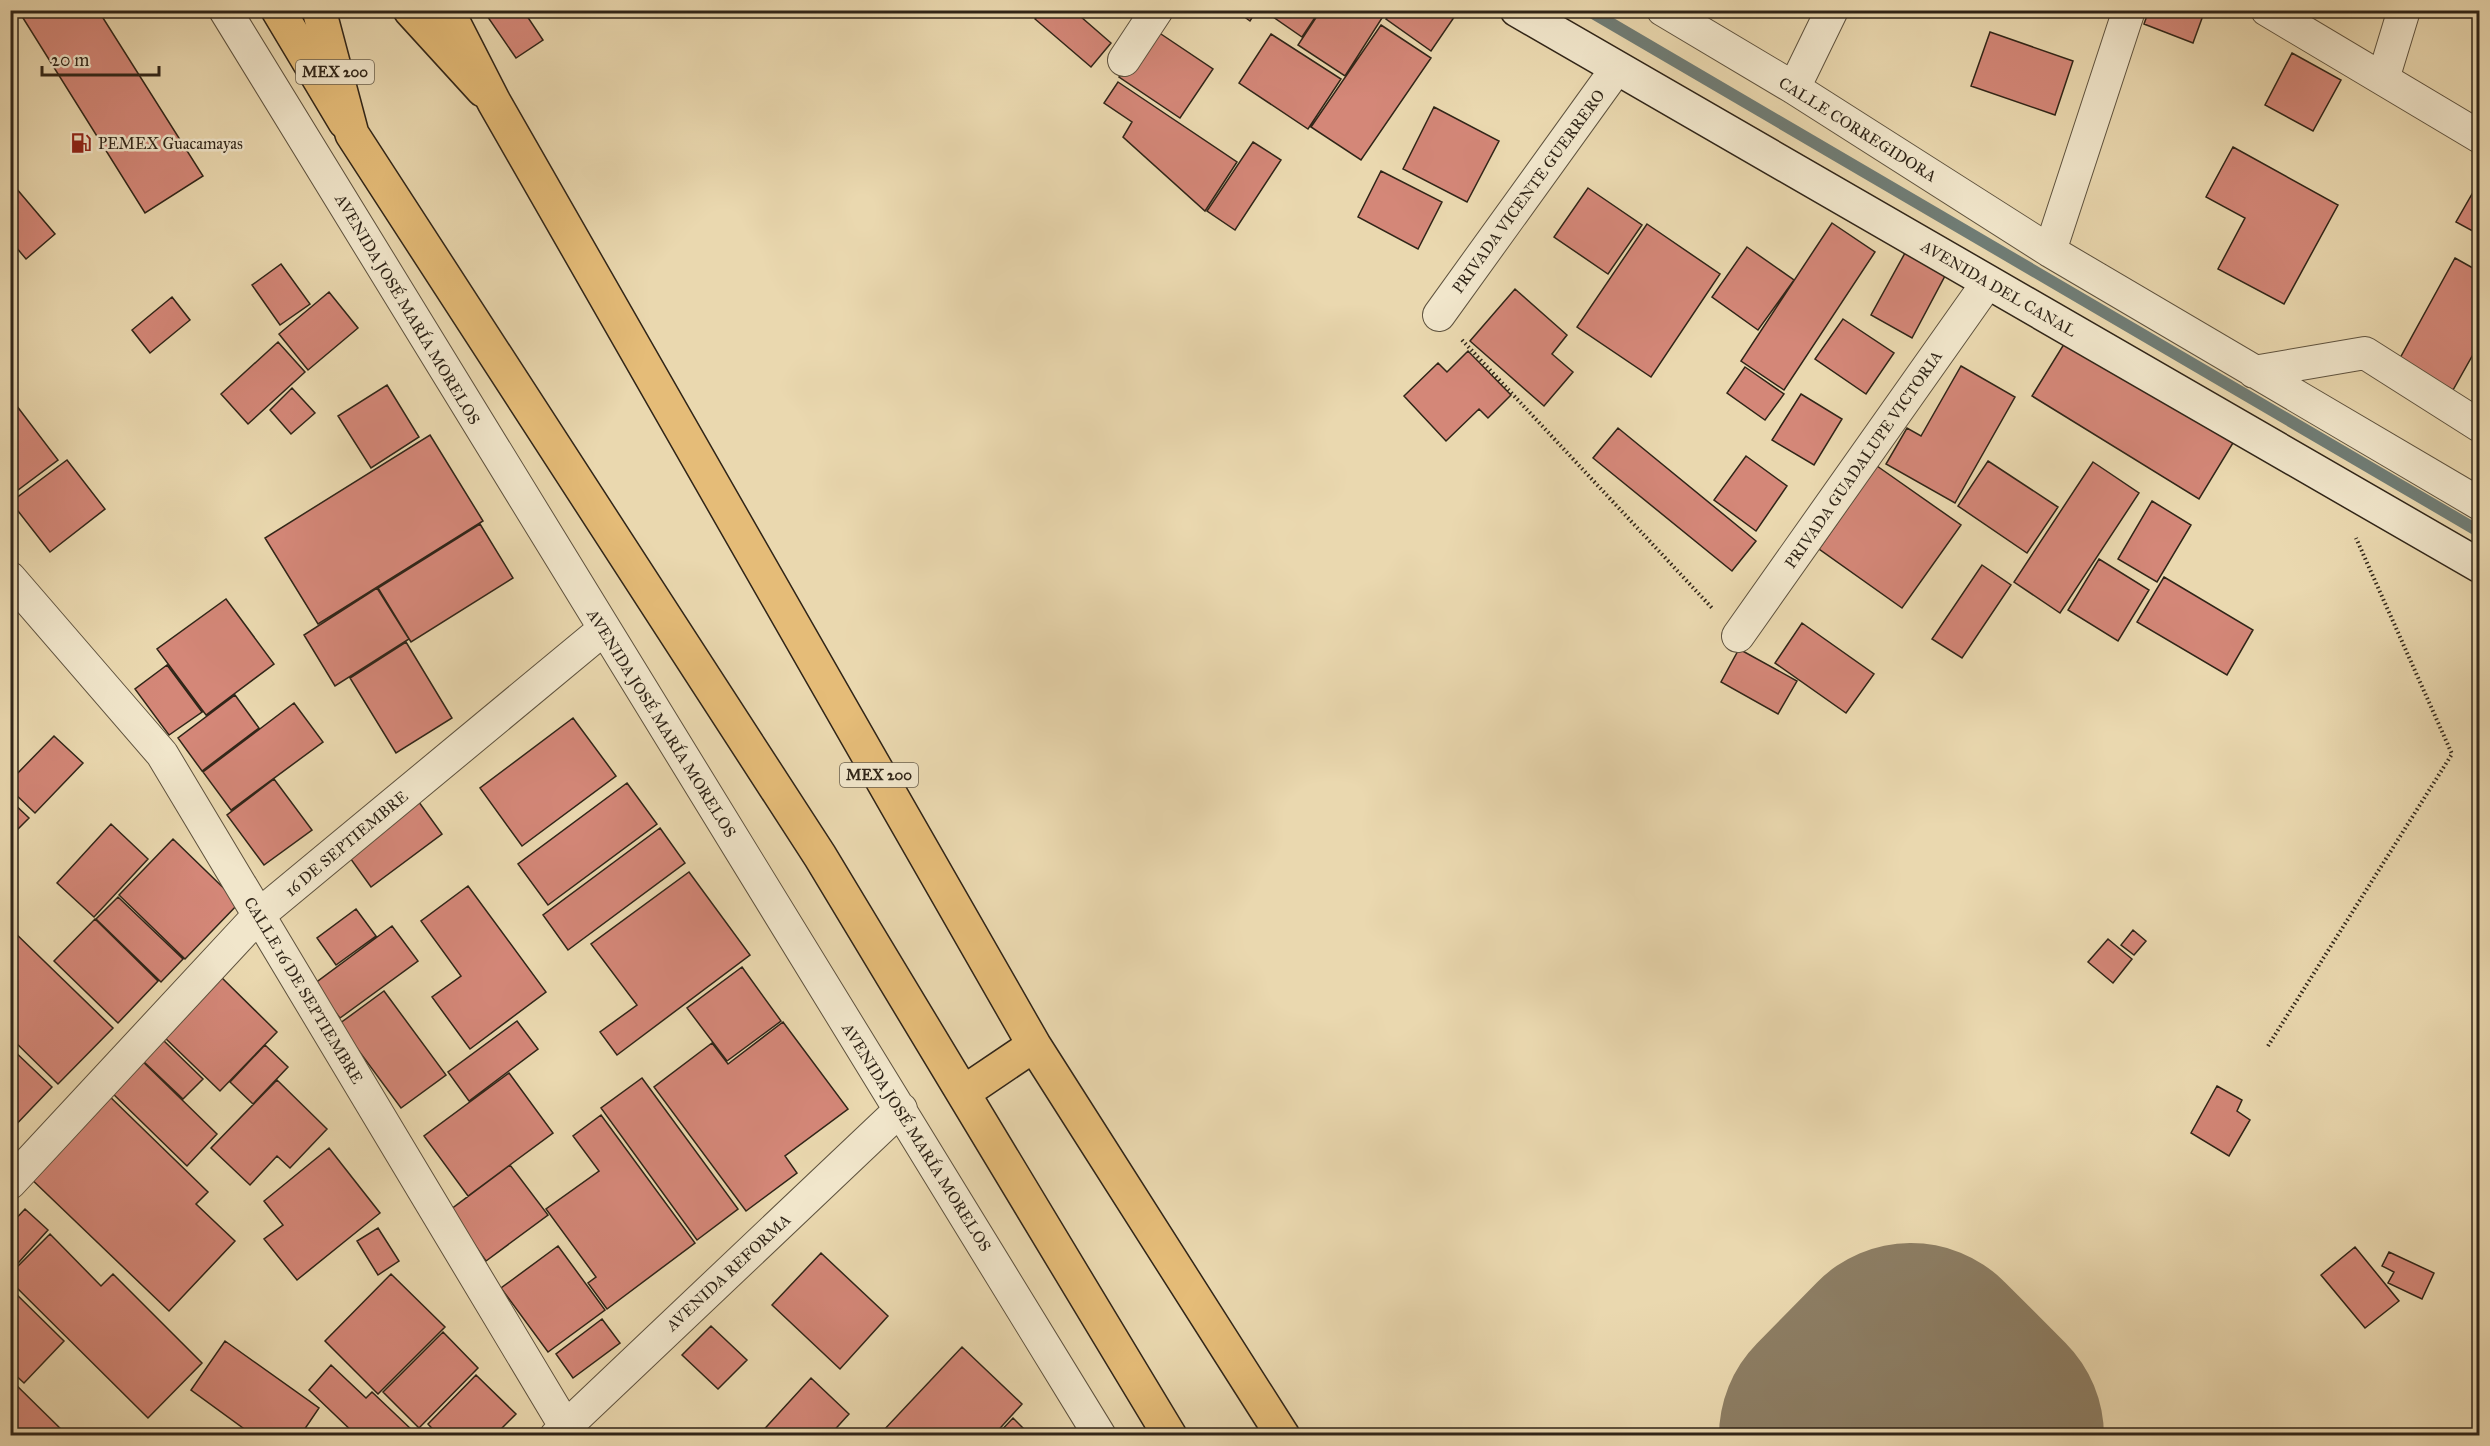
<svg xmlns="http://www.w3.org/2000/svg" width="2490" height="1446" font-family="'IM FELL Great Primer',serif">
	<rect width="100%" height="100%" fill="#ead8af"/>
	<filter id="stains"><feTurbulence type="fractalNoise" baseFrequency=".00333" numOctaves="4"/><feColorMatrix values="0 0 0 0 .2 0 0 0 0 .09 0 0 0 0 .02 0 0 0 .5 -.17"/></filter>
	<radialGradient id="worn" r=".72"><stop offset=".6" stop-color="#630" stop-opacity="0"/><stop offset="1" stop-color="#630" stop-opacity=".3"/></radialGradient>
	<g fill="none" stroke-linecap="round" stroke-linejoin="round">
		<path stroke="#707d76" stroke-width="12" d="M1588,10L2480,532"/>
		<path stroke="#8d7e64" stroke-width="264" d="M1851,1436L1911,1375L1972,1436"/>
	</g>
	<path fill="#d48778" stroke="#302518" stroke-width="1.5" d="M18,10H98L203,176L145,213Z
		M483,10H523L543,40L516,58Z
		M1042,10H1073L1111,43L1091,67L1035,19Z
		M1235,10H1257L1250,21Z
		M1263,10H1320L1302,37Z
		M1321,10H1370L1382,18L1345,76L1298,45Z
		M1392,10H1459L1431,51L1386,19Z
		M2149,10H2205L2193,43L2144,24Z
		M1381,25L1431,58L1361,160L1311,127Z
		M1152,28L1213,69L1180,118L1119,77Z
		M1990,32L2073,61L2055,115L1971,86Z
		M1271,34L1341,79L1308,129L1239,83Z
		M2292,53L2341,80L2313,131L2265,105Z
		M1118,82L1237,162L1205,211L1123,137L1132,122L1104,103Z
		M1434,107L1499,141L1467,202L1403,169Z
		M1253,142L1281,160L1235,230L1207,211Z
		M2233,147L2338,205L2284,304L2218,269L2245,218L2206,197Z
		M1381,171L1442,202L1418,249L1358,217Z
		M2480,180V235L2456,222Z
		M10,181L55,234L26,259L10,240Z
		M1588,188L1642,225L1608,274L1554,237Z
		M1832,223L1875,252L1784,390L1741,361Z
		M1647,224L1720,274L1651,377L1577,327Z
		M1747,247L1794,280L1758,330L1712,297Z
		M1905,253L1946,274L1912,338L1871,315Z
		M2455,258L2480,272V342L2453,390L2399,360Z
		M281,264L310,304L280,325L252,285Z
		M1515,289L1567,335L1552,354L1573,372L1544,406L1470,341Z
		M329,292L358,328L308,370L279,334Z
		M172,297L190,320L150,353L132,330Z
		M1843,319L1894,353L1866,394L1815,359Z
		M2069,336L2236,438L2199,499L2032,396Z
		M278,342L305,372L248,424L221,394Z
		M1468,351L1511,395L1488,418L1479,409L1446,441L1404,396L1438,363L1447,372Z
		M1961,366L2015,397L1955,503L1886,464L1907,428L1921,436Z
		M1745,367L1784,394L1765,420L1727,393Z
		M387,385L419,437L371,468L338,416Z
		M292,388L315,413L291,434L270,410Z
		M1801,394L1842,419L1814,465L1772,440Z
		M10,397L58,460L10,496Z
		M1618,428L1756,541L1732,571L1593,458Z
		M430,435L483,521L318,624L265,538Z
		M1746,456L1787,486L1756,531L1714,500Z
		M67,460L105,509L50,552L11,502Z
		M1988,461L2058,507L2027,553L1958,506Z
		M2093,462L2139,493L2060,613L2014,582Z
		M1877,466L1961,525L1902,608L1819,549Z
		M2152,501L2191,525L2157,582L2118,559Z
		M480,524L513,578L411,642L378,588Z
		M2099,559L2149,590L2118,641L2068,610Z
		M1982,565L2011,585L1962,658L1932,639Z
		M2164,577L2253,630L2227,675L2137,622Z
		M377,588L409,639L335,686L304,635Z
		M226,599L274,664L206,715L157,649Z
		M1802,623L1874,674L1846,713L1775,663Z
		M406,642L452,718L396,753L350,678Z
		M1739,649L1797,681L1778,714L1721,682Z
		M167,665L202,712L169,735L135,689Z
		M235,695L259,728L202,771L178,738Z
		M294,703L323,742L231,810L203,772Z
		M573,718L616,776L522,846L480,788Z
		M54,736L83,763L35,813L10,789V781Z
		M274,779L312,830L264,865L227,815Z
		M627,783L657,824L548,905L518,864Z
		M416,798L442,834L371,887L345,851Z
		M10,800L29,818L10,837Z
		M111,824L148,859L94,917L57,883Z
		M660,828L685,863L568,950L543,915Z
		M173,839L239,903L185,959L119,895Z
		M689,872L750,955L617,1055L600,1032L637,1005L591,944Z
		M468,886L546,992L470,1049L432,997L461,976L421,921Z
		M118,897L183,959L161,982L96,919Z
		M356,909L376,936L336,965L317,938Z
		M95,919L158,981L118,1023L54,961Z
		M392,926L418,961L340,1018L314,984Z
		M10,928L113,1028L58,1084L10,1037Z
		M2133,930L2146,941L2134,955L2121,945Z
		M2108,939L2132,959L2113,983L2088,962Z
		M742,967L781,1021L727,1061L687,1008Z
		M219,975L277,1032L220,1091L162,1035Z
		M384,991L446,1075L401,1108L339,1024Z
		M517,1021L538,1049L469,1101L448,1072Z
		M783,1022L848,1109L785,1156L797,1173L746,1211L654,1087L712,1043L728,1064Z
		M163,1040L203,1079L183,1099L143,1061Z
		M265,1045L288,1067L253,1104L230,1082Z
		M10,1047L52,1087L10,1131Z
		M136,1055L217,1134L187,1166L106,1087Z
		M509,1073L553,1133L468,1196L424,1136Z
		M642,1078L738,1209L697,1240L601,1108Z
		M277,1080L327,1129L290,1168L277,1156L250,1185L211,1148Z
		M2217,1086L2242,1100L2237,1111L2250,1120L2229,1156L2191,1133Z
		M104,1091L208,1192L196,1204L235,1241L169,1311L25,1173Z
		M601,1115L695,1243L607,1309L588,1283L596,1277L546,1209L599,1171L573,1136Z
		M329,1148L380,1213L297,1280L264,1239L283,1225L264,1201Z
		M510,1165L548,1215L486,1261L450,1210Z
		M25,1209L48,1230L10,1272V1225Z
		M378,1228L399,1261L378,1275L357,1241Z
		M50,1234L101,1286L113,1274L202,1363L148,1418L10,1281V1274Z
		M558,1246L605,1310L548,1352L501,1288Z
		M2355,1247L2399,1301L2365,1328L2321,1275Z
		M2389,1252L2434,1273L2422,1299L2388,1283L2394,1272L2382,1266Z
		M821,1253L888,1316L840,1369L772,1305Z
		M391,1274L445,1327L378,1394L325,1341Z
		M10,1288L64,1341L24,1383L10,1370Z
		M602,1319L620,1343L573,1378L556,1354Z
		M711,1326L747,1360L718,1389L682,1355Z
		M443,1332L478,1368L419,1428L383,1392Z
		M225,1341L319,1408L300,1436H254L191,1390Z
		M962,1347L1022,1404L993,1436H883L881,1433Z
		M331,1365L366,1398L372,1392L413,1431L409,1436H357L309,1390Z
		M476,1375L516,1414L494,1436H439L428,1424Z
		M811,1378L849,1414L829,1436H758Z
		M10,1379L68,1436H10Z
		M1013,1418L1031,1436H996Z"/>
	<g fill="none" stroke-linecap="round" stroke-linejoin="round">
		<g stroke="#5e523e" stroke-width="34">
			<path id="street" d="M225,10L1100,1436
				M1663,10L1794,88L2050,251L2480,504
				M2267,10L2480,137
				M1124,60L1157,10
				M2383,79L2404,10
				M1794,88L1832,10
				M2050,251L2129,10
				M1439,315L1617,68
				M2254,372L2365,353L2480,426
				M10,578L162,754L565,1426
				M1738,636L1988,282
				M10,1183L259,915L604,629
				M556,1436L901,1109"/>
		</g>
		<g stroke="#302518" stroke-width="36">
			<path id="secondary" d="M1517,10L2480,566"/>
		</g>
		<g stroke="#302518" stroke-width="36">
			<path id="primary" d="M278,10L345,122
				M410,10L483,90"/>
		</g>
		<g stroke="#302518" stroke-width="36">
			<path id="highway" d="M319,10L352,134L820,856L1170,1436
				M447,10L494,102L1034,1045L1283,1436
				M963,1093L1034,1045"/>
		</g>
		<path stroke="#302518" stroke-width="4" stroke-dasharray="1.5 3" stroke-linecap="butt" d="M1462,340L1713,609
			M2268,1046L2452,754L2356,538"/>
		<use href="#street" stroke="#f1e6cb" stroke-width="32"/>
		<use href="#secondary" stroke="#f1e6cb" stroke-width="33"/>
		<use href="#primary" stroke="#e5bc78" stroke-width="33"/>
		<use href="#highway" stroke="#e5bc78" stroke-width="33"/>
	</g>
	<defs>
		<g id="fuel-bare" transform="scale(1.62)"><path d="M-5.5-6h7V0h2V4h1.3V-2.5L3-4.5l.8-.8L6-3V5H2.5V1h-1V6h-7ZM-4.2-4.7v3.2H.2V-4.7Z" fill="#8f2418" stroke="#f1e6cb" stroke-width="2.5" paint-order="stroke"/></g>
	</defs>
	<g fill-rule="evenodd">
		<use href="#fuel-bare" x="81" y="143"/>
	</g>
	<g text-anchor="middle" stroke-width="5" stroke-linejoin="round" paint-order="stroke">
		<g fill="#f1e6cb" stroke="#6a5f4e" stroke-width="1.5">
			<rect x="296" y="60" width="78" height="24" rx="4.5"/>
			<rect x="840" y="763" width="78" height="24" rx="4.5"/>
		</g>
		<g font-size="15" font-weight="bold" fill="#302518">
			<text x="335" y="77">MEX 200</text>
			<text x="879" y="780">MEX 200</text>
		</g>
		<g font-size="16" fill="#302518" stroke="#f1e6cb">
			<text transform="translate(1858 129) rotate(32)" y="6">CALLE CORREGIDORA</text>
			<text transform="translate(1528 191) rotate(-54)" y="6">PRIVADA VICENTE GUERRERO</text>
			<text transform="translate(1999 288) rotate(30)" y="6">AVENIDA DEL CANAL</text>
			<text transform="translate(408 309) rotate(59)" y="6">AVENIDA JOSÉ MARÍA MORELOS</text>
			<text transform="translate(1863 459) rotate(-55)" y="6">PRIVADA GUADALUPE VICTORIA</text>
			<text transform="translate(662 723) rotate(58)" y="6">AVENIDA JOSÉ MARÍA MORELOS</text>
			<text transform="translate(346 843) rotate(-40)" y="6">16 DE SEPTIEMBRE</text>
			<text transform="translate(304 990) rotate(59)" y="6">CALLE 16 DE SEPTIEMBRE</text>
			<text transform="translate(917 1137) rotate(58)" y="6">AVENIDA JOSÉ MARÍA MORELOS</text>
			<text transform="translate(728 1272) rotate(-43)" y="6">AVENIDA REFORMA</text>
		</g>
		<g font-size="16" fill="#302518" stroke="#f1e6cb" text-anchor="start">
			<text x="98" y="149">PEMEX Guacamayas</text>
		</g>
	</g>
	<rect width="2490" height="1446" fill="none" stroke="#ead8af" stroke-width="36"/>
	<rect x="12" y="12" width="2466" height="1422" fill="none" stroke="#302518" stroke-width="3"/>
	<rect x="18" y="18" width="2454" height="1410" fill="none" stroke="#302518" stroke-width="1.5"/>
	<path d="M42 66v9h117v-9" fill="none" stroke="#302518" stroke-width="3"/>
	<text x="51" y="66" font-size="18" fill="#302518" stroke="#f1e6cb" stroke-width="4.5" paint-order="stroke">20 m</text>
	<rect width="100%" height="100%" filter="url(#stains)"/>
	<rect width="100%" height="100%" fill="url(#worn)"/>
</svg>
